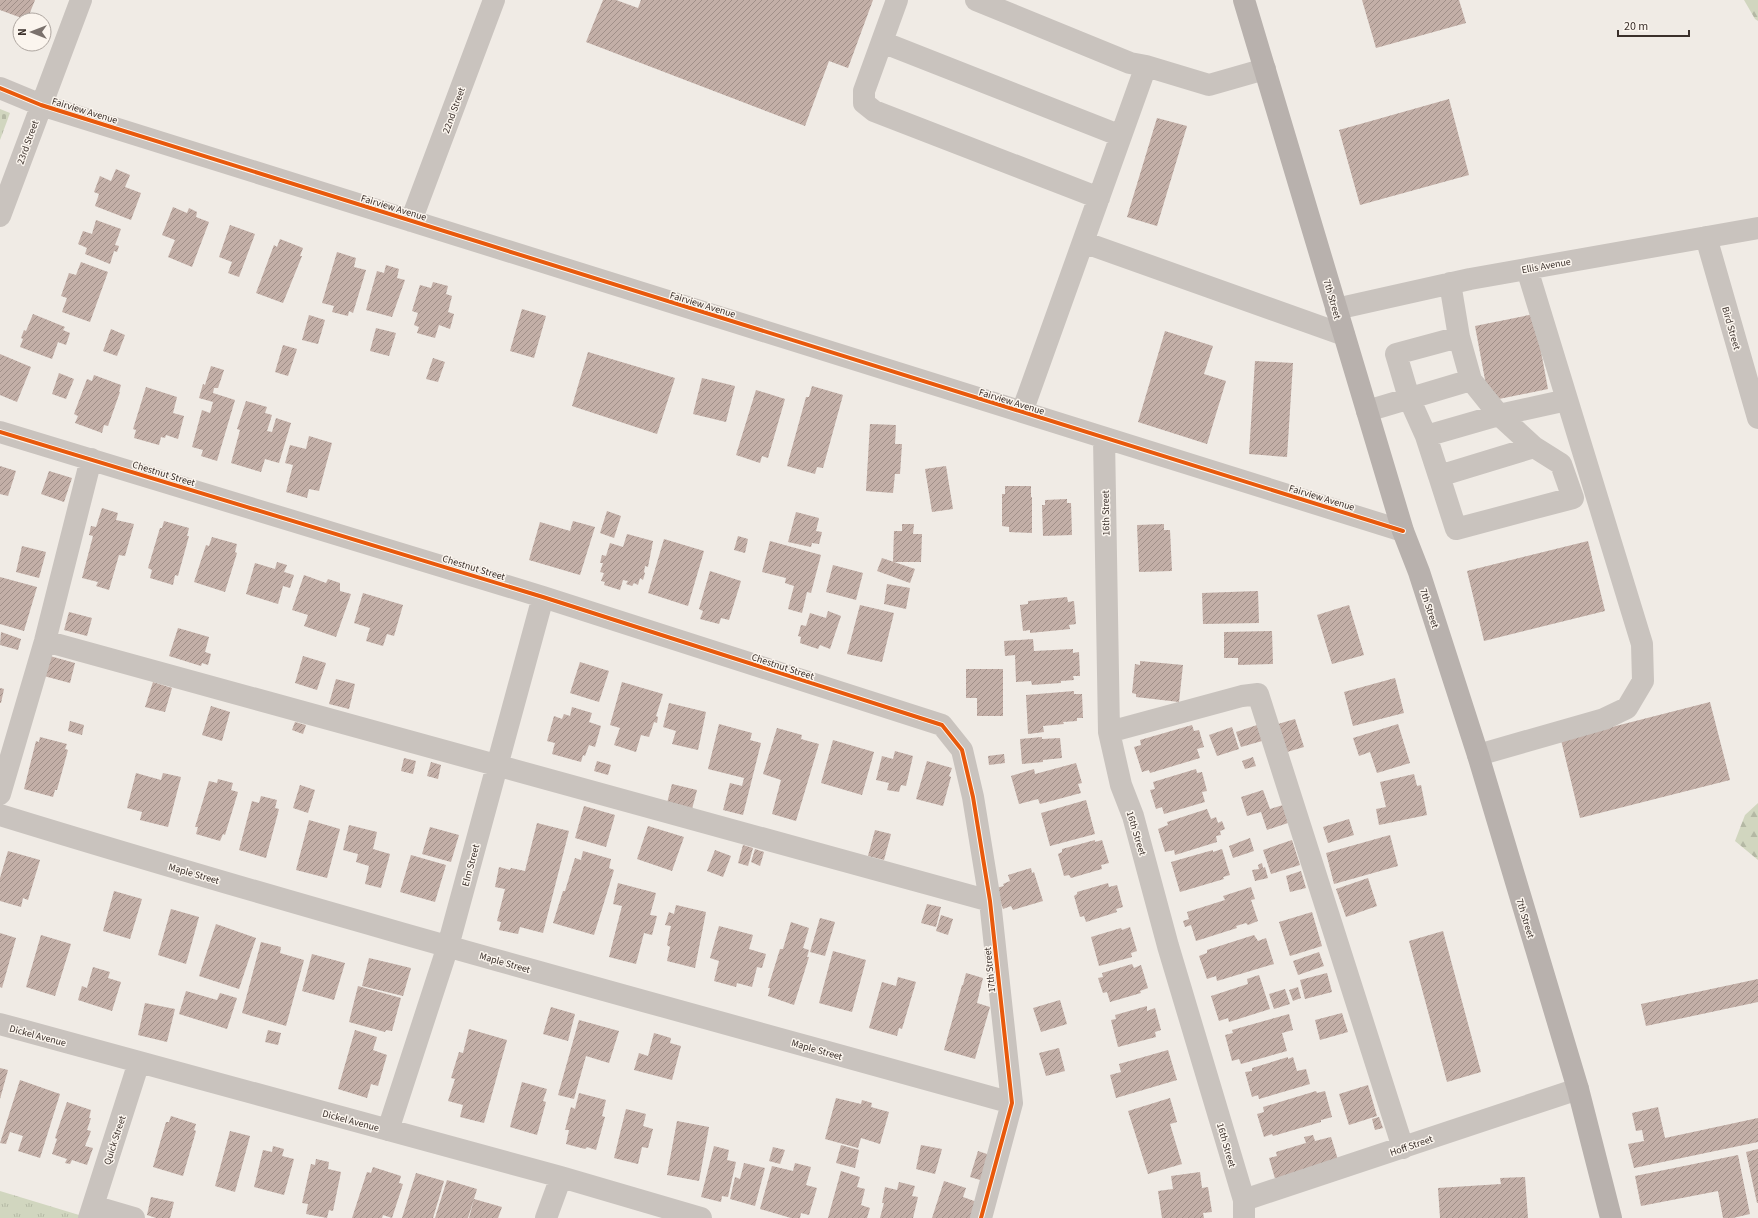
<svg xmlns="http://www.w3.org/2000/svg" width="1758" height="1218" font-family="'Source Sans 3',sans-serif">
	<defs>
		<pattern id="grass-tufts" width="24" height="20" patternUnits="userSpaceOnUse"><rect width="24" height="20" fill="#d1d6bf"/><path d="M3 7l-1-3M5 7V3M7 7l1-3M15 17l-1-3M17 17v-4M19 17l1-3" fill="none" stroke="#b4b8a4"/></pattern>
		<pattern id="forest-firs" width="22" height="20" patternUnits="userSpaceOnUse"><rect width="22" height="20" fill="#d1d6bf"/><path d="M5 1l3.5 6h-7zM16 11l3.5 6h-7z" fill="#b4b8a4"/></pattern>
		<pattern id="cemetery-stones" width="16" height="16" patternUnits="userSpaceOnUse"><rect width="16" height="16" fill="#d1d6bf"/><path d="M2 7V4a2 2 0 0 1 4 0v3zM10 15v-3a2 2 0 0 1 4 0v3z" fill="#b4b8a4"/></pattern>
		<pattern id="building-hatch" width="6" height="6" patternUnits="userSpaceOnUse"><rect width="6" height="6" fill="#c3afa7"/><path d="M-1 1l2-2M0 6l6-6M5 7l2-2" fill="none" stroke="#a08f88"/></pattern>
	</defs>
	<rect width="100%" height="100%" fill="#f0ebe5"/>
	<path fill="url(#grass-tufts)" d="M0,1191L89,1218H0Z"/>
	<path fill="url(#forest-firs)" d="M1744,0H1758V21L1755,19Z
		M1758,803V860L1735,841L1745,815Z"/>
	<path fill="url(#cemetery-stones)" d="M0,109L10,113L0,140Z"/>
	<path fill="url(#building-hatch)" d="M0,0H35L27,20L0,10Z
		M603,0H616L638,8L641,0H873L848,68L829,61L805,126L586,42Z
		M1362,0H1459L1466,23L1376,48Z
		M1449,99L1469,175L1360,205L1339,130Z
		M1157,118L1187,126L1157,226L1127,217Z
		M116,169L130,175L125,187L141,193L131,220L95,206L99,194L94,192L100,176L111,181Z
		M173,207L187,213L189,208L197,212L196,217L209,222L192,267L168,257L175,240L162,235Z
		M96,220L121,229L115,245L119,246L117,252L114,251L110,264L85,254L87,248L78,244L83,231L92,234Z
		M230,225L255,234L239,277L228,273L232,262L219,257Z
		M280,239L303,248L300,256H302L283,303L256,293L274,245L277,247Z
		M337,252L356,258L354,267L366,270L353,313L349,311L348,316L332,312L334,306L322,303Z
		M81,262L108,272L90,322L62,312L67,298L61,296L69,273L76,275Z
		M386,265L399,269L397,278L405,280L392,317L366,310L377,271L384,273Z
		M433,282L448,286L446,294L452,296L448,312L454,314L450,329L439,325L435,338L417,333L419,327L414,325L418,313L412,311L420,285L431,288Z
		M522,309L546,316L534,358L510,351Z
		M33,314L65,327L63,330L70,333L66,345L58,342L52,359L20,347L23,339L21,338L24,330L26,331Z
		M1534,314L1548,389L1489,401L1475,326Z
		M309,315L325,320L318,344L302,340Z
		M376,328L396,333L389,356L370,351Z
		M111,329L125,335L117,356L103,351Z
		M1165,331L1213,346L1204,374L1226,381L1207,444L1138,422Z
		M283,345L297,349L288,376L275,372Z
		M588,352L675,378L657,434L572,406Z
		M0,354L31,367L17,402L0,395Z
		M433,358L445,362L438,382L426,379Z
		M1255,361L1293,363L1287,457L1249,454Z
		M211,366L224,370L218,388H214L213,393L235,400L217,461L201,456L203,450L192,447L202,410L210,413L213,402L199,398L203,384L205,385Z
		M59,373L74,379L66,399L52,394Z
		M94,375L121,385L119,392H120L108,426L104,425L102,433L75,423L78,416L74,414L87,379L92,381Z
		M702,378L735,386L726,422L693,414Z
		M812,386L843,395L823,468L817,467L815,474L787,466L806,397H809Z
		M146,387L177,397L173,413L184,416L178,439L166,435L165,438L161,437L159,445L134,438L136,430L133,429Z
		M756,390L785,399L768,458L762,456L760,463L736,455Z
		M246,401L267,407L265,413L272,415L267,431L272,432L276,418L291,423L279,463L265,459L261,472L231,463L240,430L237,429Z
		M870,424L896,425L895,444H902L900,474H895L893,493L866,491Z
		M309,436L332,443L319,491L309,489L307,498L286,492L293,465L285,463L290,445L306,449Z
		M0,466L16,471L8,496L0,494Z
		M946,466L953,509L932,512L925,469Z
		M49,471L72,478L64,502L41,494Z
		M1005,486H1031V497H1032V533L1009,532V527L1002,526V494H1005Z
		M1067,499V503H1071L1072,535L1043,536L1042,505H1045V500Z
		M102,508L118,513L116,520L134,524L125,556L119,555L109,590L96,586L98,582L82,578L93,536L89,535L91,526L96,527Z
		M607,511L621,516L614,538L600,533Z
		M796,512L819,518L816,531L822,532L819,544L812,543L811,547L788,542Z
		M164,521L189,528L187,536H189L178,576L175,575L173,585L150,578L152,570L148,568L160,528H162Z
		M573,521L595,527L580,575L529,560L540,522L570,531Z
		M902,524H914L913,534H922L921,562H893L894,531H902Z
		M1164,524V530H1170L1172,571L1139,572L1137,525Z
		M627,534L653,541L648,567L645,566L644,572L645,573L643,580L640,578L638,585L634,583L632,586L626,584L628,581L623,580L620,590L604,585L605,582L601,581L604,573L600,572L603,563H600L602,555L606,556L610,543L623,547Z
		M738,536L748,539L745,553L734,550Z
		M212,537L237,544L235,552L237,553L225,592L194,582L206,545L209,546Z
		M664,539L704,551L688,606L648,593Z
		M770,541L821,555L811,593L807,592L802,613L788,609L794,586L785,583L786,578L762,572Z
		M1588,541L1605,611L1484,641L1467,571Z
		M22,546L46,552L39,578L16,572Z
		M882,558L915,569L910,583L877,571Z
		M277,562L287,565L284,572L294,575L290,588L283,586L278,604L246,594L255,563L275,569Z
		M833,565L863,573L856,600L826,592Z
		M710,571L741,581L729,620L721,618L719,624L700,619L703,611L699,609Z
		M304,575L326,583L328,579L340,583V591L351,594L336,637L304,626L308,615L292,610Z
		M0,577L37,587L24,631L0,624Z
		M887,584L910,588L906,609L884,604Z
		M1258,591L1259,623L1203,624L1202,593Z
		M363,593L403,605L394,636L387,634L383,646L366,641L370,628L354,623Z
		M1067,597L1068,602L1074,601L1076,624L1069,625L1070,629L1030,633V630L1023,631L1020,605L1028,604V601Z
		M860,605L894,613L882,662L847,654Z
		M1349,605L1364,655L1332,664L1317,615Z
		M828,611L841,616L830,649L820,645L818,649L800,643L801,637L798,636L801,625L806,626L810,613L826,618Z
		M69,612L92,618L87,636L64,630Z
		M178,628L209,637L205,652L211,654L208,665L202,663L201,666L169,656Z
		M1272,631L1273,664L1238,665V658H1224V632Z
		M1,632L21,639L18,650L0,645Z
		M1033,639L1034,651L1073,649V653L1079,652L1080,676H1073L1074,680L1061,681V683L1032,685L1031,681L1016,682L1015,655L1005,656L1004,641Z
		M50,656L75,663L70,683L44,676Z
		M303,656L326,663L317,690L295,683Z
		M1140,661L1183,665L1179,702L1136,697V694L1132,693L1135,664L1140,665Z
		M580,662L609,671L599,702L570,693Z
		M966,669H1003V716H977V698H966Z
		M1395,678L1404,713L1353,726L1344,692Z
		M336,679L355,684L349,709L329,704Z
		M153,682L172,688L165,712L145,707Z
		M622,682L663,694L656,716L658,717L657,723L654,722L649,737L641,735L636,752L614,745L620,728L610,725Z
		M0,688L4,689L1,703H0Z
		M1074,691V694H1082L1083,718H1077V721L1063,722L1064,724L1043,726L1044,732L1028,734L1026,695Z
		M1710,702L1730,780L1580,818L1561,740Z
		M669,703L706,712L698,750L672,744L676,731L663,727Z
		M211,706L230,712L222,741L202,735Z
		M572,707L592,713L589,722L601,726L595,747L589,745L585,756L583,755L581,762L552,754L555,743L547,741L554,716L562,719L564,714L570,716Z
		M1295,719L1304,747L1287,752L1278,724Z
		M70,721L84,725L82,735L68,731Z
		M295,722L306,725L303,734L292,730Z
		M719,724L752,733L750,740L761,743L743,815L723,810L730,783L742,786L744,778L708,769Z
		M1398,724L1410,763L1377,773L1370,752L1359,756L1353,738Z
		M1192,725L1194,731L1199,730L1204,747L1197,749L1200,758L1150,773L1149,770L1142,772L1134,747L1141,745L1140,740Z
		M1257,725L1262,741L1241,747L1236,732Z
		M1232,727L1239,749L1217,756L1209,735Z
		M777,728L802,735L801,739L819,744L796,821L772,814L781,780L763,774Z
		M40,737L67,744L65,749L68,750L57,790H55L53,797L24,789L36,741L39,742Z
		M1042,737V739L1060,738L1062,758L1043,760V762L1022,764L1020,739Z
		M833,740L874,752L862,795L821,783Z
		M895,751L913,756L906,786L901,785L899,792L887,790L889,783L876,780L882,756L893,759Z
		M1004,754L1005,763L989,765L988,756Z
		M1253,757L1256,766L1245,769L1242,761Z
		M404,758L416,761L413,774L401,771Z
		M597,761L611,765L608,775L594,771Z
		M927,761L952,768L949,776L951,777L943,806L916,799Z
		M431,762L441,765L438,779L427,776Z
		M1076,763L1082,783L1078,784L1081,793L1040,804L1038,799L1019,804L1011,776L1034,769L1035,774Z
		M1196,769L1197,773L1202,772L1207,791L1202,792L1205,802L1164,814L1162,807L1156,809L1150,790L1155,789L1153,782Z
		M136,773L161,780L163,773L181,777L168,827L140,820L142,812L127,808Z
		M1414,774L1417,786L1421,785L1427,815L1379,825L1376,809L1386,807L1380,782Z
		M218,779L233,783L231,790L238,792L225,835L223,834L220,841L196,834L198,827H195L209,781L217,783Z
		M672,784L697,790L692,809L667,803Z
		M300,785L315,790L308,813L293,808Z
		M1263,790L1270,809L1283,805L1288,823L1267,830L1261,812L1247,816L1241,797Z
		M261,796L277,800L275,808L279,809L266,858L239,850L252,801L259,803Z
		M1086,800L1095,834L1050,846L1041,813Z
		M584,806L615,815L606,847L575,838Z
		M1207,809L1211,819L1216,817L1218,823L1222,821L1225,829L1220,831L1221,835L1216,836L1217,842L1175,855L1174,850L1165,852L1158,829L1168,825L1167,822Z
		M1349,819L1354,835L1328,843L1323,827Z
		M309,820L340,829L327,878L296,870Z
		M537,823L569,831L543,933L520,927L518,934L499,930L501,922L497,921L505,889L495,887L499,867L510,870L511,868L525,871Z
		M349,825L377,832L373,849L390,854L381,888L365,884L369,866L356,862L358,854L343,850Z
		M648,826L684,837L672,871L637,859Z
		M430,827L459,835L451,862L422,854Z
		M875,830L891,834L884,860L868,856Z
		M1390,835L1398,866L1334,884L1326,853Z
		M1250,838L1254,851L1233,858L1229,846Z
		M1095,840V842L1102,840L1109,863L1101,865L1102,869L1071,878L1069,875L1064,876L1058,854L1062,852V849Z
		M1292,840L1300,865L1271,874L1263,850Z
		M743,845L753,848L748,866L738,863Z
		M755,849L764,852L760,866L751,862Z
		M1222,849L1230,875L1223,877L1224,879L1180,892L1171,862L1213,850V852Z
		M715,850L731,856L723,877L707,871Z
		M8,851L40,860L28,900L23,898L21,907L0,901V878Z
		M583,851L611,859L609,868L614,870L594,935L553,923L563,891H565L575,858L581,860Z
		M411,855L446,865L435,902L400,892Z
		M1262,863L1263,868L1265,867L1268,878L1255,881L1252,870L1259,869L1258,865Z
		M1031,868L1032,873L1034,872L1043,901L1013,910L1011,906L1003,909L996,888L1004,886L1003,884L1010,881L1008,875Z
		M1301,871L1306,888L1290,892L1286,876Z
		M1368,878L1377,906L1346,917L1336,889Z
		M618,883L656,893L650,915L657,916L652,935L644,933L636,964L609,957L622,906L613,904Z
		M1108,883L1109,887L1117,885L1123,907L1116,909L1117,912L1086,922L1084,916L1080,917L1074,896L1077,894V892Z
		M1251,887L1255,899L1251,900L1258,921L1248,925L1246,923L1236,926L1237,928L1196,941L1191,925L1185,927L1183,921L1189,919L1187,912L1225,900L1223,896Z
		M114,891L142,899L130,939L103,931Z
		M927,904L941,907L936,927L921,923Z
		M676,905L706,912L695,968L667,961L670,947L667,945L671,926L665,925L669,912L674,914Z
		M171,909L199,917L186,964L158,955Z
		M1312,912L1322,946L1290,956L1279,922Z
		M941,915L953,919L948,935L936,931Z
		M820,918L835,922L825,956L810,952Z
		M791,922L809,928L803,948L809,950L807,957H809L794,1005L768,996L770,988H768L780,949H783Z
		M216,924L256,938L239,989L199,976Z
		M719,926L753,935L749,949L766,954L762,968L757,967L752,987L737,983L736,987L714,981L719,961L710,958Z
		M1130,927L1137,951L1131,953L1132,957L1099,966L1091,937L1121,928L1122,930Z
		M1443,931L1481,1072L1447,1082L1409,941Z
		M0,933L16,938L2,988L0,987Z
		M41,935L71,944L55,996L26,987Z
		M1254,935L1258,941L1266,938L1274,964L1217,981L1216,976L1207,979L1199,956L1207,953V950Z
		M261,942L281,947L280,953L304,960L286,1026L242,1013Z
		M833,951L866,960L852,1012L819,1003Z
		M1319,952L1324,966L1298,975L1293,961Z
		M312,954L345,963L334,1000L302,991Z
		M369,958L411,968L403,996L362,986Z
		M1132,964L1134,968L1141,965L1148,988L1140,991L1141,993L1110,1002L1107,992L1103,993L1098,978L1103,977L1102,973Z
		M93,967L110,972L108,978L121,982L112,1011L78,1000L82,986L87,988Z
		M966,973L983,978L977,1003L990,1007L975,1059L944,1050L962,985H963Z
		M1327,973L1332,992L1305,999L1300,980Z
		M1259,975L1270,1009L1229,1022L1228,1018L1219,1021L1211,996L1248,984L1247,979Z
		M898,977L916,982L902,1029L899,1028L897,1036L869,1028L882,982L896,986Z
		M1758,979V1002L1646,1026L1641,1004Z
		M358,986L401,998L392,1031L386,1030L385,1032L349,1022Z
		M1298,987L1301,998L1293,1001L1289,990Z
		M1285,989L1290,1004L1274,1009L1269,994Z
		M186,991L217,1000L220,993L237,998L227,1029L179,1014Z
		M1060,1000L1067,1024L1041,1032L1033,1008Z
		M145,1003L175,1009L167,1042L138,1035Z
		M1147,1006V1011L1155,1008L1161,1030L1155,1032L1156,1037L1118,1047L1111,1020L1116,1019L1115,1015Z
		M551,1007L575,1014L568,1041L543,1034Z
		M1342,1013L1348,1032L1320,1040L1315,1020Z
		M1289,1014L1293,1030L1282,1033L1287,1051L1241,1064L1239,1059L1232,1061L1225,1035L1233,1033L1232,1030Z
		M579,1020L619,1031L609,1063L586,1056L574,1099L558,1095Z
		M469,1029L507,1040L484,1123L460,1117L463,1105L448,1101L455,1079L451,1078L459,1052L463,1053Z
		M268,1030L281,1033L278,1045L265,1042Z
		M355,1030L377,1037L373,1050L387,1055L378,1086L371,1084L367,1098L338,1089Z
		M654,1033L671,1038L670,1043L681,1046L672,1080L634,1070L639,1053L648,1056Z
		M1059,1048L1065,1071L1046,1076L1039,1053Z
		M1168,1050L1177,1080L1116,1098L1110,1075L1121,1072L1119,1064Z
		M1288,1057V1059L1293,1057L1297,1071L1306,1069L1310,1084L1259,1099L1258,1095L1252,1097L1245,1072L1252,1071V1068Z
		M0,1068L8,1070L0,1099Z
		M20,1080L60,1094L40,1158L18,1151L23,1136L10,1132L6,1144L0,1143Z
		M522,1082L547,1089L543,1101L546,1102L537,1135L510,1127Z
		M1368,1085L1377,1116L1349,1125L1339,1094Z
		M1316,1091L1317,1093L1325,1091L1332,1117L1321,1120V1122L1273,1136L1272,1134L1264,1137L1257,1114L1264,1112L1263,1107Z
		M579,1093L606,1100L602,1116L605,1117L596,1150L587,1147L585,1149L566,1144L569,1130H565L571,1107L575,1109Z
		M836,1098L861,1104L862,1100L872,1103L871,1107L889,1112L880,1144L861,1138L858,1148L825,1139Z
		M1170,1098L1177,1122L1170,1124L1182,1164L1148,1174L1128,1111Z
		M67,1102L91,1110L89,1118H91L87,1130L91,1131L85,1146L93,1148L87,1165L72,1160L70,1164L65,1163L67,1159L52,1154L57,1139L55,1138Z
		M1658,1107L1665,1138L1758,1118V1142L1634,1168L1628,1144L1644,1141L1642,1130L1636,1131L1632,1113Z
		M626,1109L646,1114L643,1126L653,1129L648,1148L642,1147L638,1164L614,1158Z
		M171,1116L196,1124L194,1130L196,1131L183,1176L153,1167L166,1122H169Z
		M1379,1117L1383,1128L1375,1130L1372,1119Z
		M677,1121L709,1127L699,1181L667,1175Z
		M230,1131L250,1136L235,1192L215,1186Z
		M1313,1135L1315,1141L1331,1137L1339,1163L1276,1182L1269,1158L1277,1156L1276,1152L1306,1143L1304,1137Z
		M841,1145L859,1150L855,1168L836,1163Z
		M921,1145L942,1149L935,1174L916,1169Z
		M273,1146L284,1149L282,1156L294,1159L284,1195L254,1187L263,1150L272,1152Z
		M714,1146L729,1150L727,1160L736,1162L728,1197L722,1196L721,1202L701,1197Z
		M773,1147L785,1150L780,1164L769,1161Z
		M1758,1149V1203H1757L1746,1152Z
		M978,1151L996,1157L987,1182L970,1177Z
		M1738,1155L1750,1214L1733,1218H1723L1718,1191L1641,1206L1635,1176Z
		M316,1159L329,1162L328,1169L341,1172L333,1211L329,1210L327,1218L306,1214L308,1204L302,1203L311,1164L315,1165Z
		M744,1163L765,1168L755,1206L730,1199L735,1177L740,1179Z
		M795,1163L811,1167L806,1185L817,1188L809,1215L801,1213L800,1218H791L760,1209L772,1166L793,1171Z
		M373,1167L401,1176L399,1183L403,1184L392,1218L383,1215L382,1218H352L367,1172L371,1173Z
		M841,1171L860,1177L857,1187L865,1189L861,1205L870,1208L867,1218H828Z
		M1200,1172L1202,1188L1208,1187L1212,1212L1203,1213L1204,1218H1162L1158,1191L1173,1189L1171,1176Z
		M416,1173L444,1181L433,1218H402Z
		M1525,1177L1528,1218H1440L1438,1188L1501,1184L1500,1178Z
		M447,1180L477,1189L468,1218H435Z
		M944,1181L966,1188L963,1197L977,1202L972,1218H932Z
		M899,1182L915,1186L912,1196L918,1197L913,1218H880L884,1203H882L885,1187L897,1190Z
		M151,1197L174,1202L170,1218H156L147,1215Z
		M474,1199L502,1207L498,1218H469Z"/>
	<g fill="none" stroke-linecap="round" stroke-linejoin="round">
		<path stroke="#c9c3be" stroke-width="22" d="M897,0L864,91V103L874,111L1099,198
			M976,0L1130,63L1146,66
			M882,42L1121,136
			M0,88L41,105L1403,531
			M0,216L81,0
			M411,221L494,0
			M1706,237L1758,418
			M1083,242L1344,335
			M1450,283L1459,337
			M1336,309L1470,279L1758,228
			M1471,380L1459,337L1396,354L1409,398L1426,436L1499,415L1534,447L1439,476L1456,529L1573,498L1561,464L1534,447
			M1367,411L1471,380L1499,415L1567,400
			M1022,412L1146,66L1209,85L1265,69
			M0,432L543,597L942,725L962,750L973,797L990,901L1012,1103L981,1218
			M1426,436L1439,476
			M1104,438L1109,732L1121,785L1133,816L1168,946L1244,1200V1218
			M45,641L990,901
			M1109,732L1242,696L1258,694L1403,1148
			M1478,755L1604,719L1627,708L1643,681L1642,644L1527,269
			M0,794L45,641L91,459
			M0,815C335,918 674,1009 1012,1103
			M0,1024L561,1177L701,1218
			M388,1130L448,946L543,597
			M1244,1200L1578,1089
			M93,1206L134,1218
			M89,1218L139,1062
			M546,1218L561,1177"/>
		<path stroke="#b8b1ad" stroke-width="22" d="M1244,0L1403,531L1419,572L1478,755L1578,1089L1611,1218"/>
		<g stroke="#fbf5ee" stroke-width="6">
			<path id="cycleway" d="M0,88L41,105L1403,531
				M0,432L543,597L942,725L962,750L973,797L990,901L1012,1103L981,1218"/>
		</g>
		<use href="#cycleway" stroke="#e8590c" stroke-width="4"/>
	</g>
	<g text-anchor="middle" stroke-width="3" stroke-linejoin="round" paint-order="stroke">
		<g font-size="10" fill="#3b302b" stroke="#fbf5ee">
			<text transform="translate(85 110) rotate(17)" y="4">Fairview Avenue</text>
			<text transform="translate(453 110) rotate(-70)" y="4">22nd Street</text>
			<text transform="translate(27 142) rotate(-70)" y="4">23rd Street</text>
			<text transform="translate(394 207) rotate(17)" y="4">Fairview Avenue</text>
			<text transform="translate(1546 265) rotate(-10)" y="4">Ellis Avenue</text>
			<text transform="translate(1333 299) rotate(74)" y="4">7th Street</text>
			<text transform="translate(703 304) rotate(17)" y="4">Fairview Avenue</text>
			<text transform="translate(1732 328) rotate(74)" y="4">Bird Street</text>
			<text transform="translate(1012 401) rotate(17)" y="4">Fairview Avenue</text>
			<text transform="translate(164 473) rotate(17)" y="4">Chestnut Street</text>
			<text transform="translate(1322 497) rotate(17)" y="4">Fairview Avenue</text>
			<text transform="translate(1105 513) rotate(-91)" y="4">16th Street</text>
			<text transform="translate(474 567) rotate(17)" y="4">Chestnut Street</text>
			<text transform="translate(1430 608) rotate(72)" y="4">7th Street</text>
			<text transform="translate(783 666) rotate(18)" y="4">Chestnut Street</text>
			<text transform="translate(1137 833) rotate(73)" y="4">16th Street</text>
			<text transform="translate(470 865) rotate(-75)" y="4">Elm Street</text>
			<text transform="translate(194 873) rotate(16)" y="4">Maple Street</text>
			<text transform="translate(1526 918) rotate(73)" y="4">7th Street</text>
			<text transform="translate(505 962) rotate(16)" y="4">Maple Street</text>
			<text transform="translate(989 970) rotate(-96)" y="4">17th Street</text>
			<text transform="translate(38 1035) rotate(15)" y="4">Dickel Avenue</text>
			<text transform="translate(817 1049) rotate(16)" y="4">Maple Street</text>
			<text transform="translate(351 1120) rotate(15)" y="4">Dickel Avenue</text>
			<text transform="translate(114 1140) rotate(-72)" y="4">Quick Street</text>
			<text transform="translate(1227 1145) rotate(74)" y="4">16th Street</text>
			<text transform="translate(1411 1145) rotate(-19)" y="4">Hoff Street</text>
		</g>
	</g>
	<g transform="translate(32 32) rotate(270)"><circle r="19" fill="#fbf5ee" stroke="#aea6a0"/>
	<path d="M0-3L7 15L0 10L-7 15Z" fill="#7a716c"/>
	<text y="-6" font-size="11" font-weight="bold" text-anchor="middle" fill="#3b302b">N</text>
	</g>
	<path d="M1618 30v6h71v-6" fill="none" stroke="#3b302b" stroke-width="2"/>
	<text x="1624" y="30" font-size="12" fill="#3b302b" stroke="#fbf5ee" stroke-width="3" paint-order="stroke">20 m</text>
</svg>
